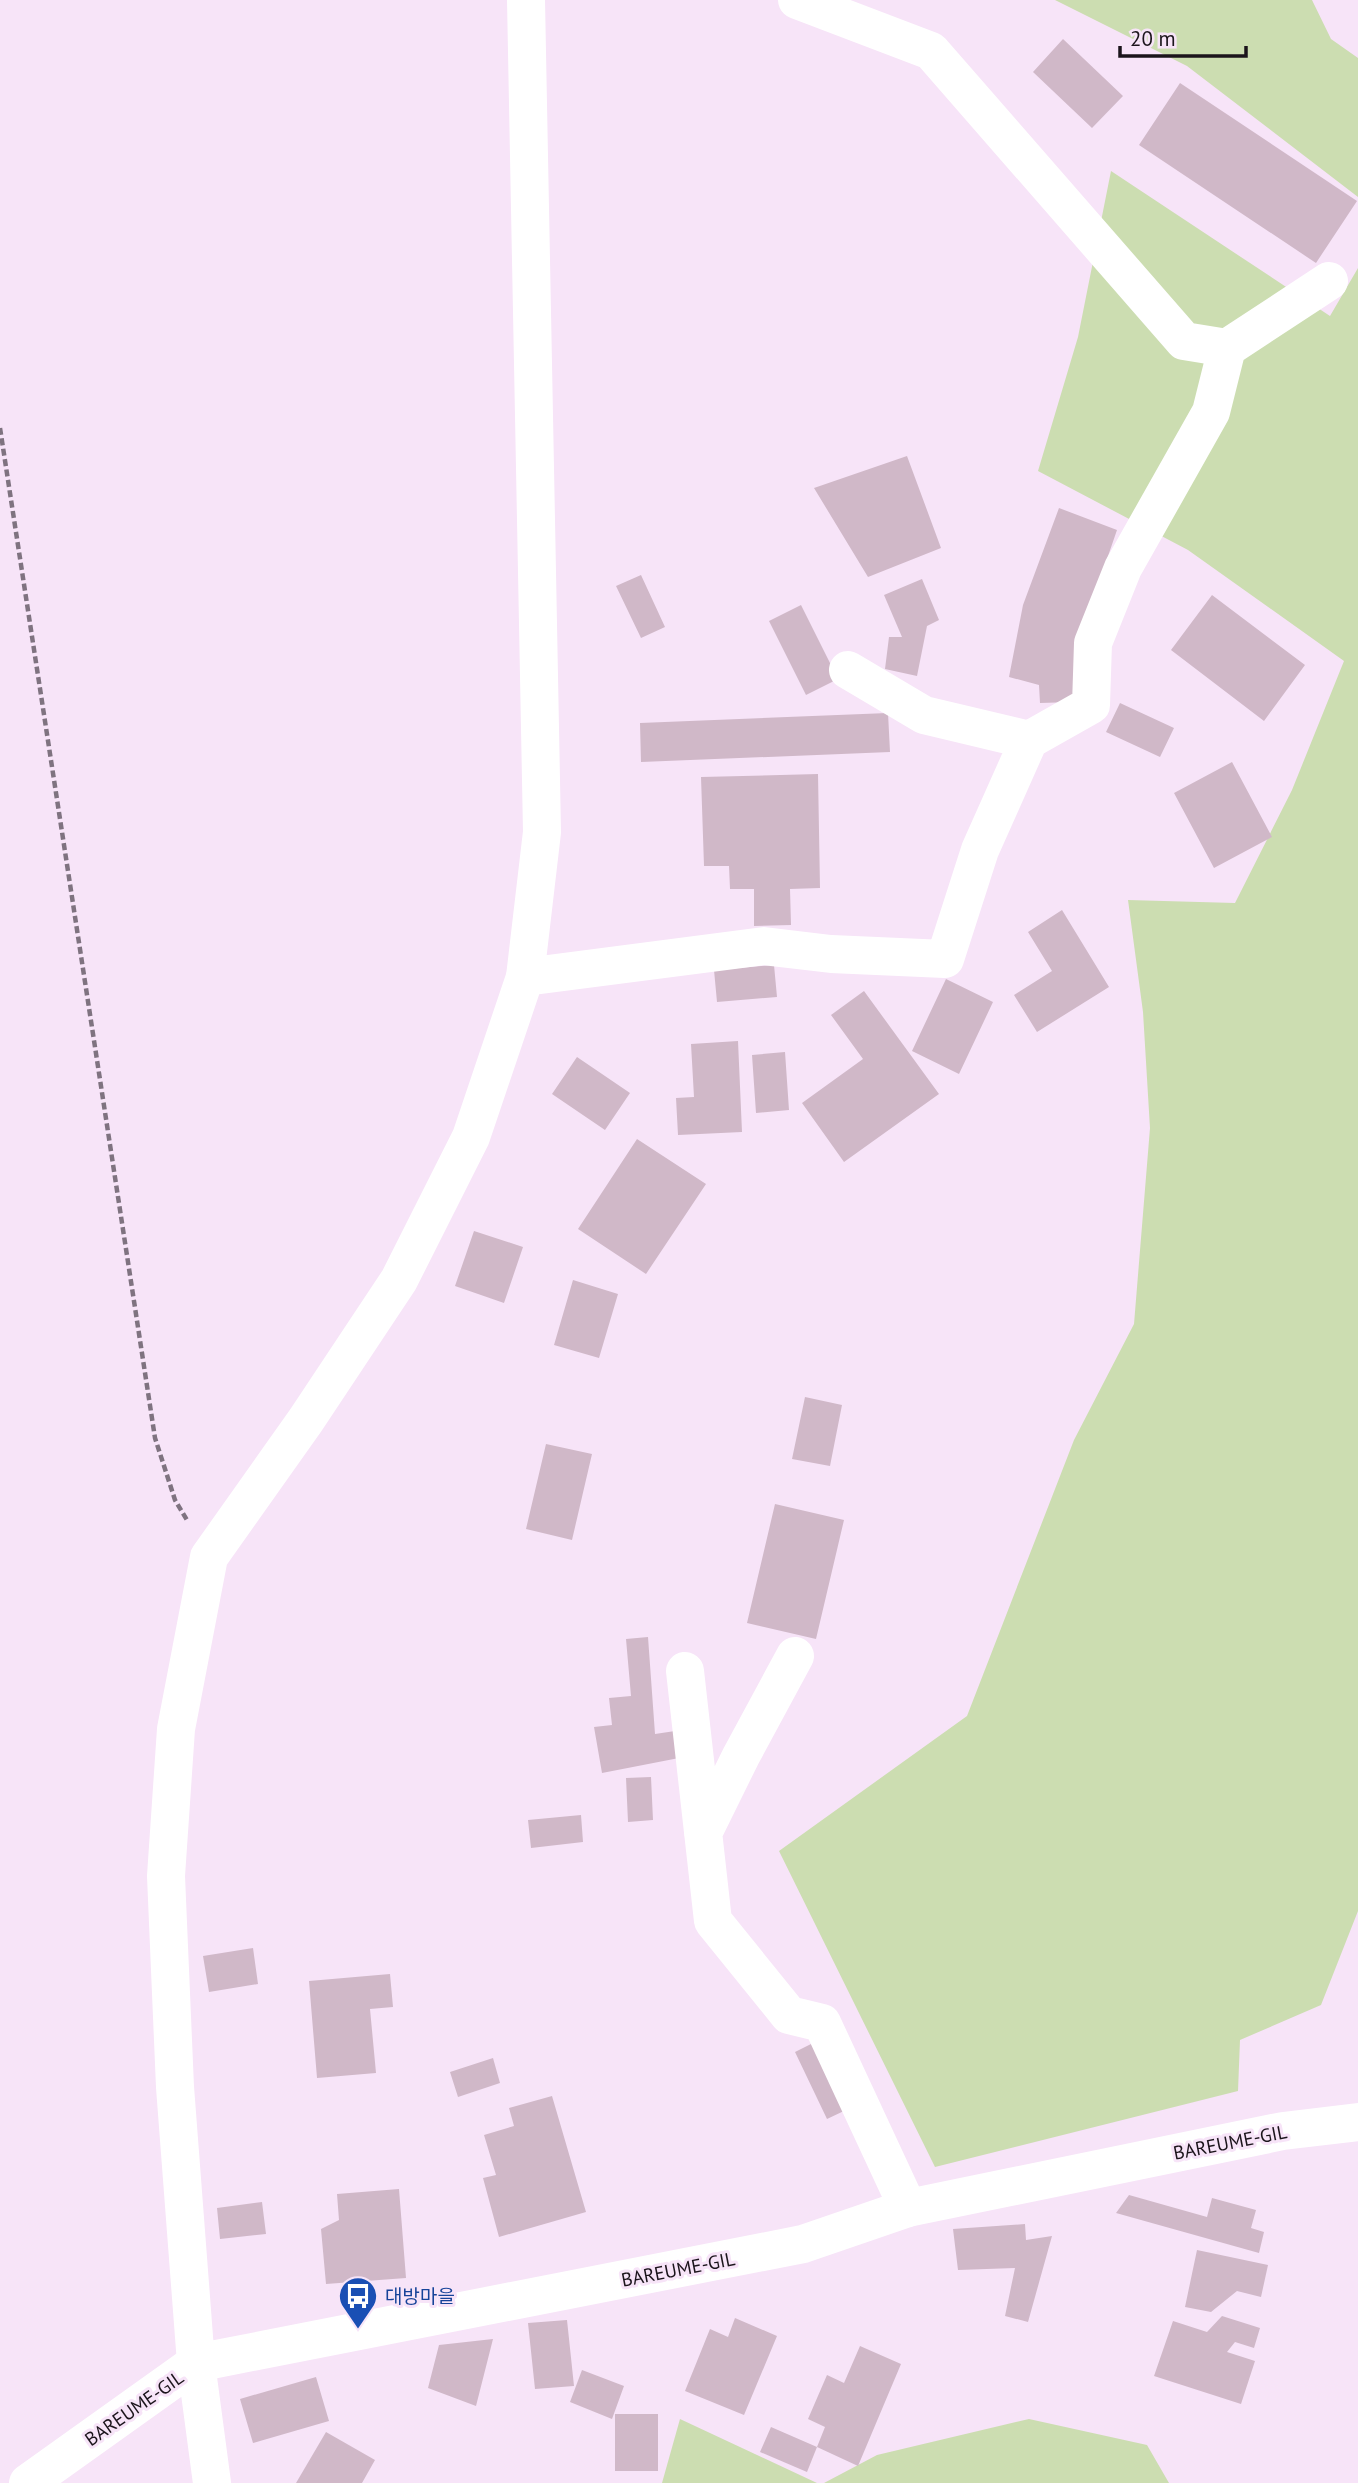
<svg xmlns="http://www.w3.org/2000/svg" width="1358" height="2483" font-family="'PT Sans','Noto Sans KR',sans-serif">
	<rect width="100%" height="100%" fill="#f7e4f8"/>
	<path fill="#ccddb1" d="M1055,0H1312L1331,39L1358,58V197L1187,66Z
		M1111,171L1330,316L1358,268V1911L1321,2005L1240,2040L1238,2091L935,2167L779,1851L967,1716L1074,1440L1134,1324L1150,1128L1143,1012L1128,900L1235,903L1292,790L1344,661L1188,550L1038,471L1078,337Z
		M680,2419L817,2483H662Z
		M1029,2419L1147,2445L1169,2483H824L877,2455Z"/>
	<path fill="#d0b8c8" d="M1063,39L1123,96L1092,128L1033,72Z
		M1180,83L1357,201L1316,263L1139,145Z
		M907,456L941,548L868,577L814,488Z
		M1059,508L1117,530L1086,620L1073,702L1040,703L1039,685L1009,677L1023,605Z
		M641,575L665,627L641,638L616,586Z
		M922,579L939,620L927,626L917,676L885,669L889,637H902L884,595Z
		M1212,595L1305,665L1264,721L1171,650Z
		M801,605L838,679L806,695L769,621Z
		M1120,703L1174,728L1160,757L1106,732Z
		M888,713L890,752L641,762L640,723Z
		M1232,762L1272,837L1214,868L1174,793Z
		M818,774L820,888L790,889L791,925L754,926V889H730L729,866H704L701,777Z
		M1062,910L1109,987L1037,1032L1014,995L1052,971L1028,932Z
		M774,965L777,997L717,1002L714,970Z
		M946,979L993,1002L959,1074L912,1051Z
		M864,991L939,1094L844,1162L802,1103L863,1059L831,1015Z
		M738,1041L742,1132L678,1135L676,1098L694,1097L691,1044Z
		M785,1052L789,1110L756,1113L752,1055Z
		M577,1057L630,1093L605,1130L552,1094Z
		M637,1139L706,1184L646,1274L578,1229Z
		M474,1231L523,1247L504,1303L455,1286Z
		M573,1280L618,1294L599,1358L554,1345Z
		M805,1397L842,1405L830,1466L792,1459Z
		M546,1444L592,1454L572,1540L526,1529Z
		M775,1504L844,1520L816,1639L747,1623Z
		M648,1637L655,1734L675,1731L679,1758L602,1773L594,1727L612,1725L609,1698L631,1696L626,1639Z
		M651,1777L653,1820L628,1822L626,1778Z
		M581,1815L583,1842L531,1848L528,1820Z
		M253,1948L258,1984L209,1992L203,1956Z
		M390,1974L393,2007L370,2009L376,2073L317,2078L309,1981Z
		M813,2043L846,2110L827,2119L795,2052Z
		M493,2058L500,2083L458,2097L450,2072Z
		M552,2096L586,2212L499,2237L483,2178L496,2175L484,2135L514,2126L509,2108Z
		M399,2189L406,2278L326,2284L321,2229L339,2220L337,2194Z
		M1129,2195L1207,2217L1212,2198L1256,2210L1251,2228L1264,2232L1259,2253L1116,2213Z
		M262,2202L266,2234L220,2239L217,2208Z
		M1025,2224L1026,2240L1052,2236L1028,2322L1005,2316L1015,2268L958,2270L953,2229Z
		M1197,2250L1268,2265L1261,2297L1237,2291L1211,2312L1185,2307Z
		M1222,2316L1260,2328L1254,2348L1235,2342L1227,2352L1255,2361L1241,2404L1154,2376L1173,2321L1207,2332Z
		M735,2318L777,2336L744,2415L685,2391L710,2329L728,2337Z
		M567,2320L574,2386L535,2389L528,2323Z
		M493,2339L476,2406L428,2388L439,2345Z
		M860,2346L901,2364L858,2466L817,2447L807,2472L760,2452L771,2427L817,2447L825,2427L808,2419L827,2375L844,2383Z
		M582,2370L624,2386L612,2419L570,2402Z
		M316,2377L329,2421L253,2443L240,2399Z
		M615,2414H658V2471H615Z
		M326,2432L375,2460L362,2483H296Z"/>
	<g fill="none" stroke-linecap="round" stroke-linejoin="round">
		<path stroke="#7f7380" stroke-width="4.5" stroke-dasharray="7 3.5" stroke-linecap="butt" d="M0,428L155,1438L175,1500L187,1520"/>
		<path stroke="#fff" stroke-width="38" d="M797,0L931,51L1184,341L1227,348
			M1029,740L1091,705L1093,643L1123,568L1211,412L1227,348L1329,281
			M525,977L764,946L831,954L945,959L980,850L1029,740L924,715L848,670
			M685,1671L713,1921L789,2015L822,2023L908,2208
			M703,1833L741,1756L795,1656"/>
		<path stroke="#fff" stroke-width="38" d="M28,2483L196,2363L803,2244L908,2208L1283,2131L1358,2122
			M212,2483L196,2363L175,2087L166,1876L176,1729L209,1557L306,1420L399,1280L471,1137L525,977L542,832L526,0"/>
	</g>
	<defs>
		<g id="bus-pin" transform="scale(2.0125)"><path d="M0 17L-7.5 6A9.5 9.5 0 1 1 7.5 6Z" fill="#1a4fb4" stroke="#f7e4f8"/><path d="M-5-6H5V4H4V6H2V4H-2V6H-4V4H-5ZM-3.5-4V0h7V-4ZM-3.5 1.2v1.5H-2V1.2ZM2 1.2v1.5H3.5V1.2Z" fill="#fff"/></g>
	</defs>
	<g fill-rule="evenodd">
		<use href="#bus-pin" x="358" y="2296"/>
	</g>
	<g text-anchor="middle" stroke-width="6" stroke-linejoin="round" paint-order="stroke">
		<g font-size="19" fill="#1b141b" stroke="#f7e4f8">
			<text transform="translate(1230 2142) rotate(-11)" y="7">BAREUME-GIL</text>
			<text transform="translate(678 2269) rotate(-11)" y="7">BAREUME-GIL</text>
			<text transform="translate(134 2408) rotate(-35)" y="7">BAREUME-GIL</text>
		</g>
		<g font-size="19" fill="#164399" stroke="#f7e4f8" text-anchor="start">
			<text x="385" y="2303">대방마을</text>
		</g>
	</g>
	<path d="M1120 46v10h126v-10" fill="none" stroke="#1b141b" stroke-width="3.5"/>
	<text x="1130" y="46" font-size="21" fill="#1b141b" stroke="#f7e4f8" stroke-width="5" paint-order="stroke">20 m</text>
</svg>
